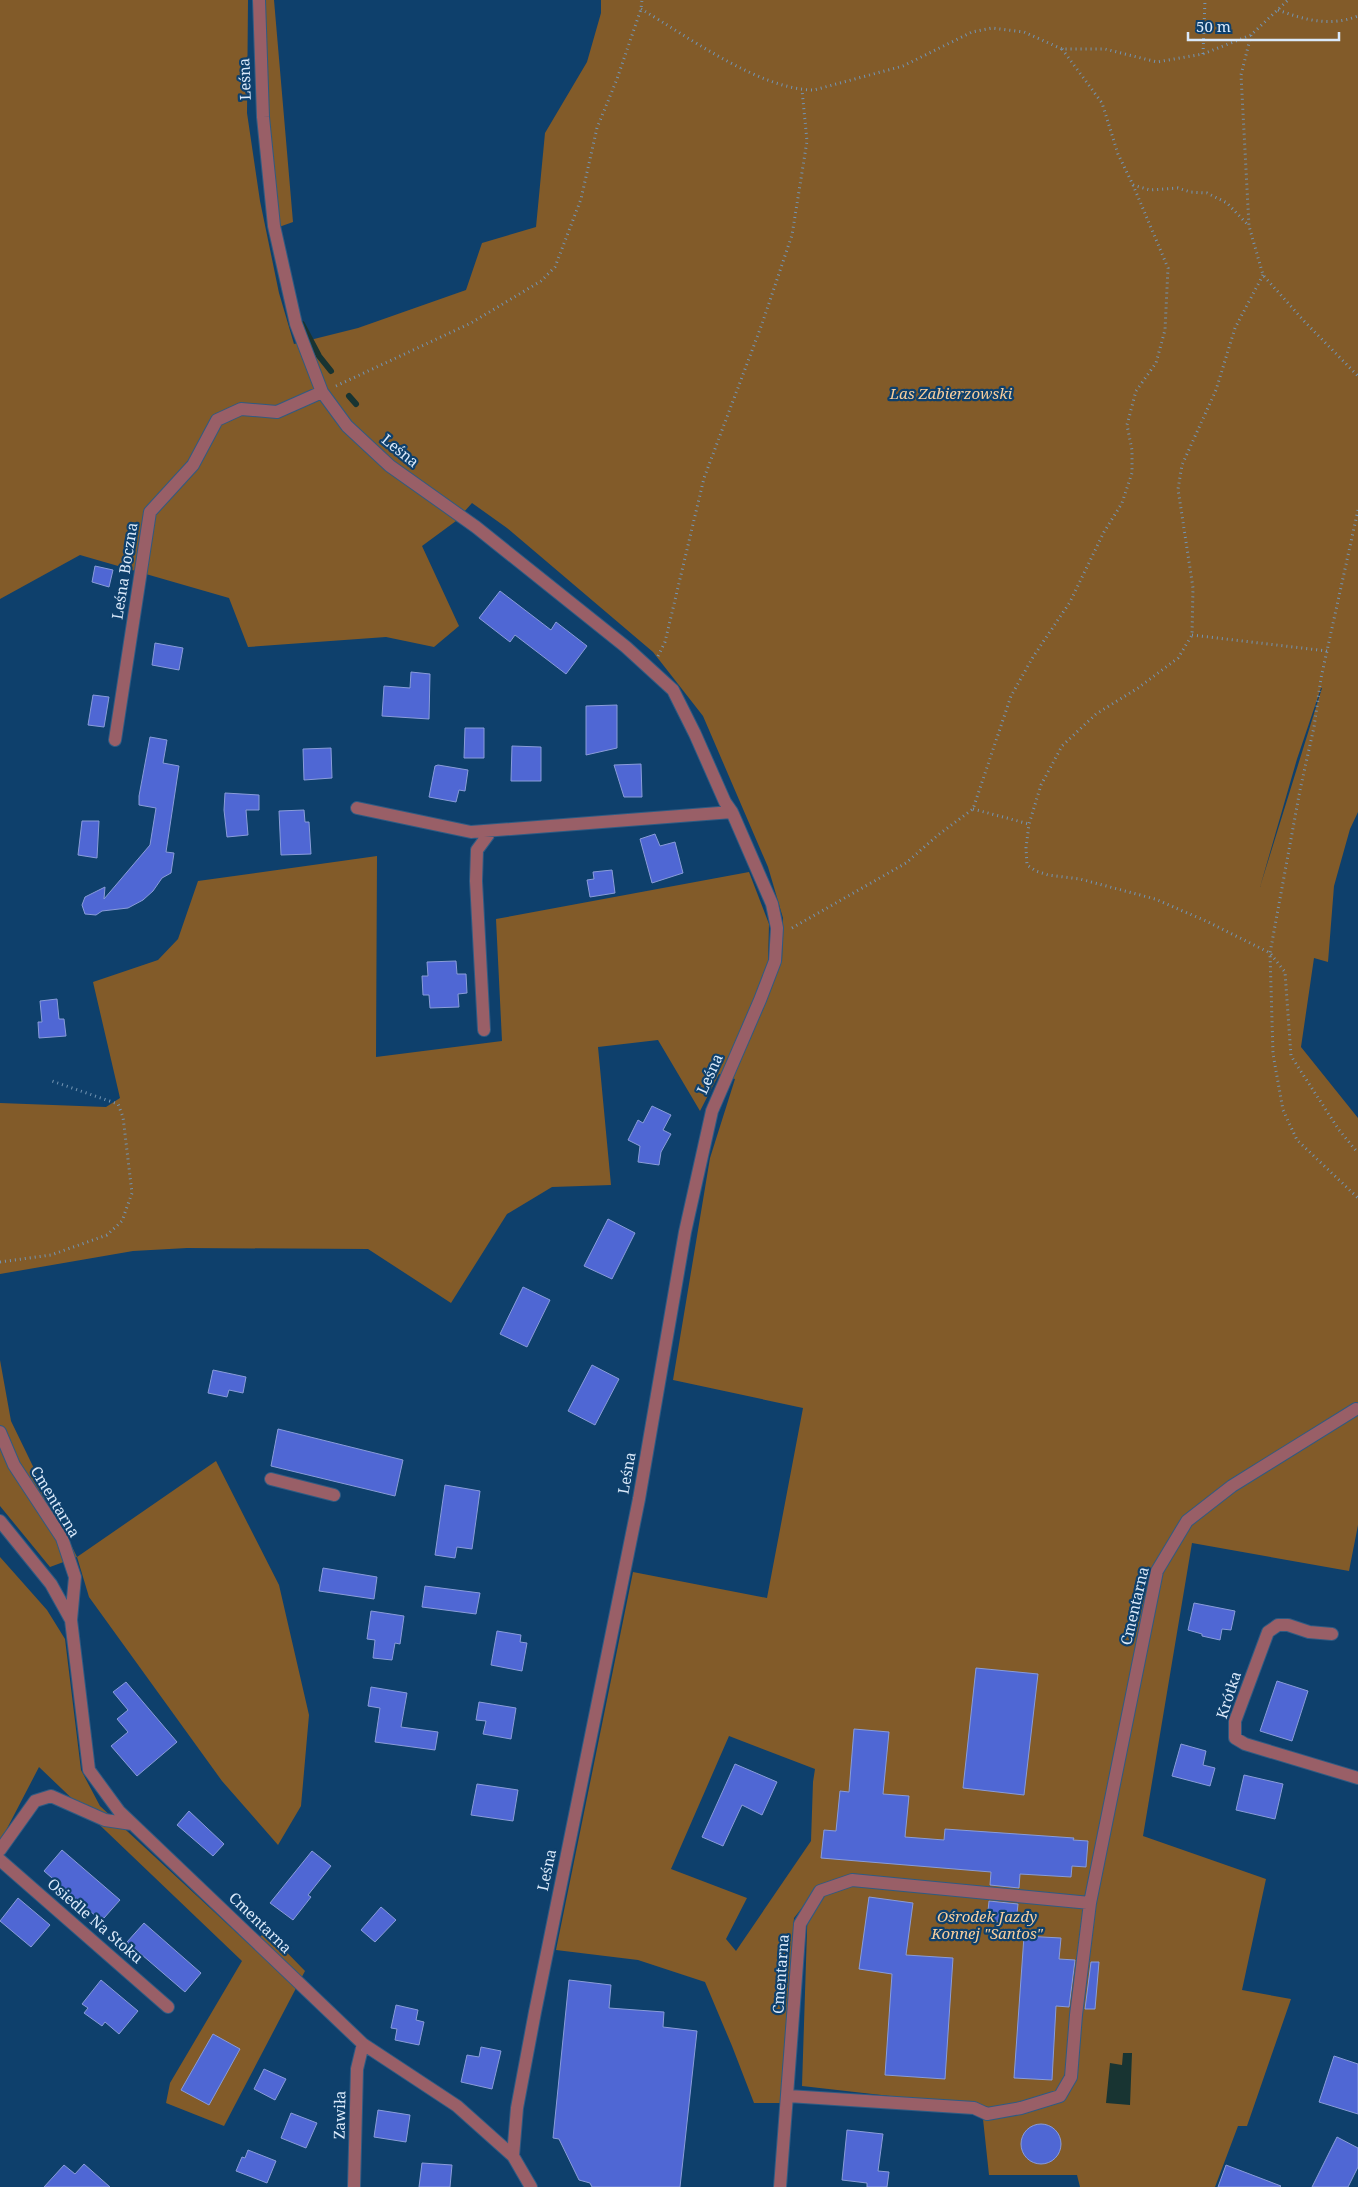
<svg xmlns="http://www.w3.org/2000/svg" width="1358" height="2187" font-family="'Noto Serif',serif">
	<rect width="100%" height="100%" fill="#0e406c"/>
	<path fill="#825b29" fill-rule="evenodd" d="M0,0H248L247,113L260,201L279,293L294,344L358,328L466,290L482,243L536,227L545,133L587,62L601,13V0H1358V812L1350,829L1334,886L1328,962L1314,958L1301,1047L1358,1118V1525L1349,1571L1192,1543L1143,1836L1266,1879L1242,1990L1291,1999L1247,2126H1238L1215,2187H1080L1077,2175H989L983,2119L978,2106L802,2086L808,1900L794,1918L780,2103H754L732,2046L705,1982L638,1960L556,1950L633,1572L767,1598L803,1408L673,1380L710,1158L735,1079L719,1074L700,1111L658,1040L598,1047L611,1185L552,1187L507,1214L451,1303L368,1249L187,1248L133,1251L0,1274V1103L106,1107L120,1098L93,982L158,960L178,939L198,881L377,856L376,1057L502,1041L496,919L749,872L769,924L768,964L782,961L783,918L768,867L703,716L653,652L507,528L472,503L456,521L422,546L459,626L434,647L386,637L248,647L229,598L80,555L0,599ZM1321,688H1322L1260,887L1297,759ZM729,1736L815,1769L813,1782L811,1841L736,1951L726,1939L747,1898L671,1869Z
		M264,0H274L293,222L279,227L267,113Z
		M0,1360L11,1421L77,1557L216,1461L279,1585L309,1715L301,1806L278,1845L222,1781L89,1597L77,1557L50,1567L0,1506Z
		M0,1557L47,1610L65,1639L81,1770L100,1806L251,1946L266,1931L305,1971L224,2126L166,2103L170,2083L242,1961L39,1767L0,1842Z"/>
	<path fill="#183432" d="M1123,2053H1132L1130,2105L1106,2103L1110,2063L1122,2065Z"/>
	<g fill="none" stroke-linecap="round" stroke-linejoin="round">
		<path stroke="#183432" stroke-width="6" d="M302,324L319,356L331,371
			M349,396L356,404"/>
	</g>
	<path fill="#4f67d4" stroke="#899cd9" d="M95,566L113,570L109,587L92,582Z
		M500,591L551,630L556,622L587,646L566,674L515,635L510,642L479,618Z
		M155,643L183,648L179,670L152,665Z
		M411,672L430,674L429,719L382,716L384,686L410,688Z
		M93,695L109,697L104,727L88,725Z
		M617,705V748L586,755V706Z
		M465,728H484V758H464Z
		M150,737L167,740L163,763L179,766L166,852L174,853L171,873L162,878L153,891L143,900L128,908L102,911L96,915L85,914L82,905L85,897L105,887L104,899L150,845L156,808L139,805V796Z
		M512,746L541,747V781H511Z
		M331,748L332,778L304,780L303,749Z
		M641,764L642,797H624L614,765Z
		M438,765L468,770L465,791L459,790L456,802L429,797L435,766Z
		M225,793L259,795V810H246L248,835L227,837L224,810Z
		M304,810L305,822H309L311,854L281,855L279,811Z
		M82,821H99L97,858L78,855Z
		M655,834L660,846L675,842L683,873L652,883L640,839Z
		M612,870L615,893L590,897L587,880L594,879L593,872Z
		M456,961L457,974H466L467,993L458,994L459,1007L430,1008L429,995H423L422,976H428L427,962Z
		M57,999L59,1019H64L66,1036L39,1038L38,1022H42L40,1001Z
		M652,1106L671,1115L663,1130L671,1134L661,1152L659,1165L638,1162L640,1146L628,1140L638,1120L643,1123Z
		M608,1219L635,1233L612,1279L584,1266Z
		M523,1287L550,1300L527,1347L500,1334Z
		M592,1365L619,1379L595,1425L568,1411Z
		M213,1370L246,1377L243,1393L229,1390L227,1397L208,1393Z
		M278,1429L403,1460L395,1496L271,1466Z
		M445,1485L480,1491L472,1549L457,1547L455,1558L435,1555Z
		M323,1568L377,1577L374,1599L319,1591Z
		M425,1586L480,1593L476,1614L422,1607Z
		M1194,1603L1235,1611L1231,1630L1222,1629L1220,1640L1202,1636V1634L1188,1630Z
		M371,1611L404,1616L400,1644L395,1643L392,1660L373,1658L375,1640L367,1639Z
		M497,1631L521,1635L520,1642L527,1643L522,1671L491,1665Z
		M976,1668L1038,1674L1024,1795L963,1788Z
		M1277,1681L1308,1691L1292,1741L1260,1731Z
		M126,1682L177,1742L137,1776L111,1746L128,1732L117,1719L128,1710L113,1692Z
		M371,1687L407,1693L401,1727L438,1732L435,1750L375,1742L380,1708L368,1706Z
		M479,1702L516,1708L511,1739L483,1734L486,1721L476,1720Z
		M854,1729L889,1732L883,1794L909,1796L905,1837L944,1840L945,1829L1074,1838L1073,1840L1088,1841L1086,1867L1072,1866L1071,1877L1020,1874L1019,1888L990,1885L991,1872L821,1858L824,1830L836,1831L840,1791L849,1792Z
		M1181,1744L1206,1751L1203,1765L1215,1768L1210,1786L1172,1776Z
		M735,1764L777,1782L762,1815L742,1805L723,1846L702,1837Z
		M1244,1775L1283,1784L1275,1819L1236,1810Z
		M477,1784L518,1790L513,1821L471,1815Z
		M189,1811L224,1844L213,1856L177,1825Z
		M62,1850L120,1900L104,1918H98L44,1871Z
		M312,1851L331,1866L308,1895L311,1897L293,1920L270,1903Z
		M869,1897L913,1903L906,1955L953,1958L945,2079L885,2075L892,1974L859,1969Z
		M18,1898L50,1925L31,1947L0,1921Z
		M989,1901L1018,1904L1016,1923L987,1921Z
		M381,1907L396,1920L375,1942L361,1930Z
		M144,1923L201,1973L185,1992L127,1942Z
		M1024,1936L1061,1938L1059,1959L1075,1960L1069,2007L1056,2006L1052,2080L1014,2078Z
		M1091,1962H1099L1095,2009H1085Z
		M101,1980L138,2011L119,2034L105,2022L102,2026L84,2013L88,2008L82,2004Z
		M569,1980L611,1985L609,2008L664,2012L663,2027L697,2031L680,2187H592L590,2183L579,2180L559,2139L553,2138Z
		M396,2005L418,2010L416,2020L424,2022L419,2045L395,2040L397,2029L391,2028Z
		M213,2034L240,2049L209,2105L181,2090Z
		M481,2047L501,2051L492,2089L461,2082L467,2055L479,2057Z
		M1334,2056L1358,2064V2114L1319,2102Z
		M264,2069L286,2079L275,2100L254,2089Z
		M378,2110L410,2115L406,2142L374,2137Z
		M291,2113L317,2123L306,2148L281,2138Z
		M1021 2144a20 20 0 1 1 40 0a20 20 0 1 1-40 0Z
		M847,2130L883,2134L878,2171L889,2172L887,2187H867V2183L842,2180Z
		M1337,2137L1358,2148V2167L1348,2187H1312Z
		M248,2150L276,2161L267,2183L236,2171L242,2157L245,2158Z
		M422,2163L452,2165L450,2187H419Z
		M84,2164L110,2187H44L64,2165L75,2174Z
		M1226,2165L1281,2186L1280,2187H1218Z"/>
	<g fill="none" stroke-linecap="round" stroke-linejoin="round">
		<g stroke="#2f5b83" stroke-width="14">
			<path id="minor" d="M259,0L263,117L274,226L296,324L322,392L347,426L390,466L476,527L626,647L673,690L695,734L725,802L732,812
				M115,740L150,512L193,465L217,420L241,409L277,412L322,392
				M357,808L471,832L732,812L772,904L777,928L775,961L760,1000L712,1111L685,1232L639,1499L535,2012L517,2108L513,2156
				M484,1030L476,881L477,850L491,831
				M0,1432L14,1465L62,1538L75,1577L71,1620L89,1770L119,1811L363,2044L457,2106L513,2156L531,2187
				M271,1479L334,1495
				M0,1521L51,1584L71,1620
				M1332,1634L1309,1632L1288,1625H1278L1268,1632L1235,1721V1738L1245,1744L1358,1778
				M0,1850L35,1801L51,1796L105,1820L132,1824
				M0,1860L168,2007
				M1090,1903L1157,1571L1187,1521L1232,1486L1356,1409
				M354,2187L357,2069L363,2044
				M780,2187L800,1924L820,1891L852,1880L1090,1903L1076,2015L1071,2077L1060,2096L1021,2108L987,2114L974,2108L788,2096"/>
		</g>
		<path stroke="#7495b3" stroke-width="3" stroke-dasharray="1 4" stroke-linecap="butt" d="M641,9C687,36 760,90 814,90L903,66L972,32L992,28L1024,32L1062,49H1105L1157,62L1203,54L1251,35L1288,0
			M1278,10C1305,20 1330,27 1358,16
			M1251,35L1241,75L1249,226L1263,275L1304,321L1358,376
			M1062,49L1102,103L1118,154L1133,185L1150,190L1178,188L1190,192L1207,193L1227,203L1248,225
			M1203,54L1205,0
			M1263,275L1235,328L1216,390L1182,465L1178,489L1193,588L1192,635L1178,658L1138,688L1096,714L1062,746L1041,785L1029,824L1026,848L1027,865L1036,871L1048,875L1080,879L1155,899L1206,921L1270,953L1285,972L1291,1056L1339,1130L1358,1153
			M336,386L471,323L541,281L555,267L581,199L597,128L617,79L641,9L642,0
			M1358,510L1321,678L1314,727L1300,790L1270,953L1273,1054L1283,1110L1297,1140L1358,1198
			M1192,635L1327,651
			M658,656L665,642L704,478L762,324L792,235L807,141L802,90
			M973,809L1029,824
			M792,928L906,863L938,835L973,809L1011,696L1033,657L1070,602L1104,532L1122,503L1132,473V450L1127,425L1136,391L1156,363L1165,330L1168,268L1133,185
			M0,1262L51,1255L107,1235L122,1221L132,1193L123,1117L118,1104L52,1081"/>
		<use href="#minor" stroke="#995f67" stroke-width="12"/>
	</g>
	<g text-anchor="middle" stroke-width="4.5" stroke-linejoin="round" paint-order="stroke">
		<g font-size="15" fill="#dae9fa" stroke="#0e406c">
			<text transform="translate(245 79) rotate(-92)" y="5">Leśna</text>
			<text transform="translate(400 451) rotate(39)" y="5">Leśna</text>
			<text transform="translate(125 571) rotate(-81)" y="5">Leśna Boczna</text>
			<text transform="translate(710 1074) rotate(-66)" y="5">Leśna</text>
			<text transform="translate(627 1473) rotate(-80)" y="5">Leśna</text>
			<text transform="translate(55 1502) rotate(59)" y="5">Cmentarna</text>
			<text transform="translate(1135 1606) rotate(-77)" y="5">Cmentarna</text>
			<text transform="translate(1229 1695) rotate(-72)" y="5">Krótka</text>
			<text transform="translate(547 1870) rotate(-78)" y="5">Leśna</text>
			<text transform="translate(95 1921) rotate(41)" y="5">Osiedle Na Stoku</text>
			<text transform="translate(260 1923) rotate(44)" y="5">Cmentarna</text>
			<text transform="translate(781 1974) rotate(-86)" y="5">Cmentarna</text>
			<text transform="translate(340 2115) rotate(-89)" y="5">Zawiła</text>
		</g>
		<g font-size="15" font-style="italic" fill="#f9cf9d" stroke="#0e406c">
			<text x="951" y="399">Las Zabierzowski</text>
			<text x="987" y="1922">Ośrodek Jazdy<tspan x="987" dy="17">Konnej "Santos"</tspan></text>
		</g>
	</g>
	<path d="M1188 32v8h151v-8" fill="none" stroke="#dae9fa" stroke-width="2.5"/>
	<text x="1196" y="32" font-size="15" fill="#dae9fa" stroke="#0e406c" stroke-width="4" paint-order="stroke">50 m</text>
</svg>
